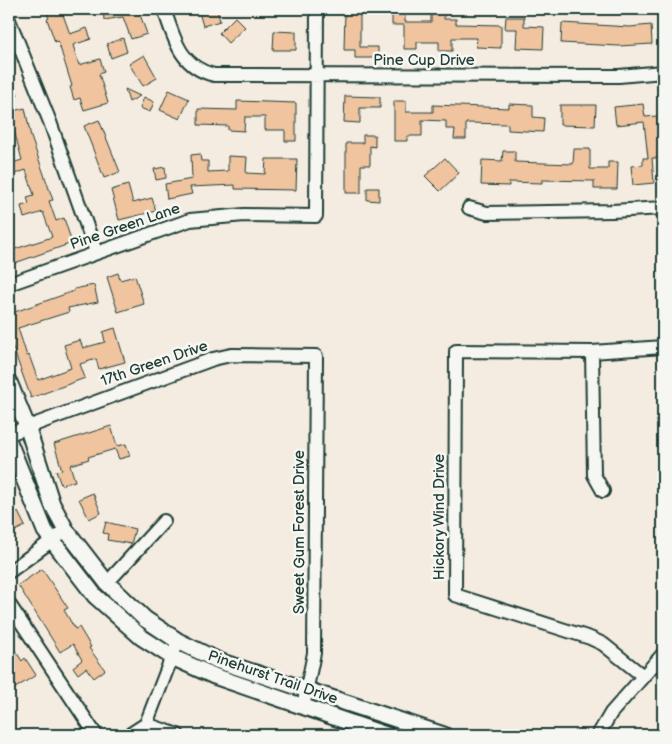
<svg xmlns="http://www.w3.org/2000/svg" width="672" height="744" font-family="'Balsamiq Sans',sans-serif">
	<rect width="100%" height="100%" fill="#f5ece1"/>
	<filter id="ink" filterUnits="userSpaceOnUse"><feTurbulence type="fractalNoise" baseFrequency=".02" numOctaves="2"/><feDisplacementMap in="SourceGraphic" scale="10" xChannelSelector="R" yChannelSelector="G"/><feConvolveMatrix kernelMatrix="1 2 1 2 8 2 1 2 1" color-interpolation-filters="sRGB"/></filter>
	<g filter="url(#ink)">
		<path fill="#f0c49f" stroke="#1f3d34" d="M45,9H61L70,34L87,28L91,39L73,45L79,65L100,59L104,72L99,74L108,103L84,110L80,98L74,100L70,87L72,86L58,41L55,42L47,19L49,18Z
			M103,9H138L147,34L131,39L123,17L104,20Z
			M198,9H217L220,21L203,26Z
			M345,9H360V47H378V58H355V50H344Z
			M431,12H444V19H456V24L501,25V48L476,47L477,38H452V51H439V42H417V49H404V25H392V14H405V22H431Z
			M235,17L245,27L228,43L219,33Z
			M506,17H524V26L544,27L543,49L516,48L517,29H505Z
			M562,23L630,27L651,25L652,44L619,46L561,43Z
			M274,31L296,32V50H273Z
			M123,38L127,52L111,58L107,44Z
			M144,55L157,78L143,86L129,64Z
			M9,73L18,95L9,99Z
			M125,89L140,96L129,102Z
			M169,90L189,99L180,119L160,110Z
			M345,96L380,97V108H360V123L344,122Z
			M144,97L154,102L150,112L140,108Z
			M237,101L296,103V141H285V130H265V117H245L244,131L228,130V126L198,125V109L237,110Z
			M394,101H406V112H433V105L509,108V104L533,105V117L544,118L543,132L508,130V124L466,123V139H454L455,129H446V121L422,120V136H407V141H394Z
			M643,104L645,117L657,116L662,158H652L654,183L633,185L631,166L643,165V158H648L644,122L616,125L614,107Z
			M560,105H596L595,126L560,125Z
			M25,108L31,137L53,200L49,201L56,221L64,218L72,243L9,265V251L52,237L43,212L24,218L21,206L29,204L27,197L34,195L26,170L12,175L9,164L22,160L9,112Z
			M99,120L120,172L104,178L84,126Z
			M363,135H375V147L370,146V165H361V193H346V143H363Z
			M574,149H590V169H608V162H618L617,189H594V181L542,180V183L509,182V186L481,185L482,160L502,161L503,151H515V162L573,164Z
			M200,154L201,161H208V172L228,171V156L247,157L246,173L265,174L266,159H297L296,190L235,189V185L190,187L192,194L167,199L165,184L192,179L191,155Z
			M445,158L459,173L440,191L425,176Z
			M165,167L166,178L156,180L154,169Z
			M128,185L133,203L152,198L156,211L119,220L111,190Z
			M367,188H379V201L367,200Z
			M118,273L120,280L135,276L144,304L118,312L107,277Z
			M94,285L98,302L68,308L69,312L18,328L27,356L29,355L38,380L71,368L64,345L80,340L83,348L105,342L103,332L115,328L125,362L99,369L96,359L80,364L85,378L31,398L9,337V314L74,291V289Z
			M111,426L117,446L126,444L130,456L119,459L115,449L88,457L89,459L70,465L75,481L61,485L56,471L62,470L54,444Z
			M93,493L101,513L89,519L79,499Z
			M18,512L25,526L9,534V517Z
			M106,522L135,529L131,544L107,540L108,534L103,533Z
			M42,569L68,608L64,610L75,629L79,627L91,647L89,648L105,670L94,678L86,668L78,674L73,667L82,660L73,644L60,652L18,585Z
			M9,641L22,661L25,658L36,675L9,692Z"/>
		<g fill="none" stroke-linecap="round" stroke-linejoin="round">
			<g stroke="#1f3d34" stroke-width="16">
				<path id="minor" d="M164,9C174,38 180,67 214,75L619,76L663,72
					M9,20L50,122L96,252
					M469,208L487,213L612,211L663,208
					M9,284L190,220L244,215L316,216L317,9
					M592,352L594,475L603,491
					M9,434L213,359L231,355L316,356L314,653L303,707
					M9,572L66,530
					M107,583L164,521
					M9,604L96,735
					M643,676L603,644L590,638L455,595L456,351L592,352L663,347
					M146,724L178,735
					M129,735L146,724L178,641
					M598,735L611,713L663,654"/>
			</g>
			<g stroke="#1f3d34" stroke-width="19">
				<path id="tertiary" d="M9,382L27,426L52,504L66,530L107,583L145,619L178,641L219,661L444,735
					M9,442L45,531L95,596L141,637L172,657L214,676L386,735"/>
			</g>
			<use href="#minor" stroke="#f6f6f2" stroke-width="12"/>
			<use href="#tertiary" stroke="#f6f6f2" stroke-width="15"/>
		</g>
	</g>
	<g text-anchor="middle" stroke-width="5" stroke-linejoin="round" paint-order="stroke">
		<g font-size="15" fill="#1f3d34" stroke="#f6f6f2">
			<text x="424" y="65">Pine Cup Drive</text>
			<text transform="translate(125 226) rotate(-19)" y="5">Pine Green Lane</text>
			<text transform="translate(154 363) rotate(-19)" y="5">17th Green Drive</text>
			<text transform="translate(439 517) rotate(-90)" y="5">Hickory Wind Drive</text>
			<text transform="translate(299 532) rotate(-90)" y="5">Sweet Gum Forest Drive</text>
			<text transform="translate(273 677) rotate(19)" y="5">Pinehurst Trail Drive</text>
		</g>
	</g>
	<rect width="672" height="744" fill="none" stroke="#f6f6f2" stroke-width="30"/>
	<rect x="15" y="15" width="642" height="714" fill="none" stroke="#1f3d34" stroke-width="2" filter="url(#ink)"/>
</svg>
